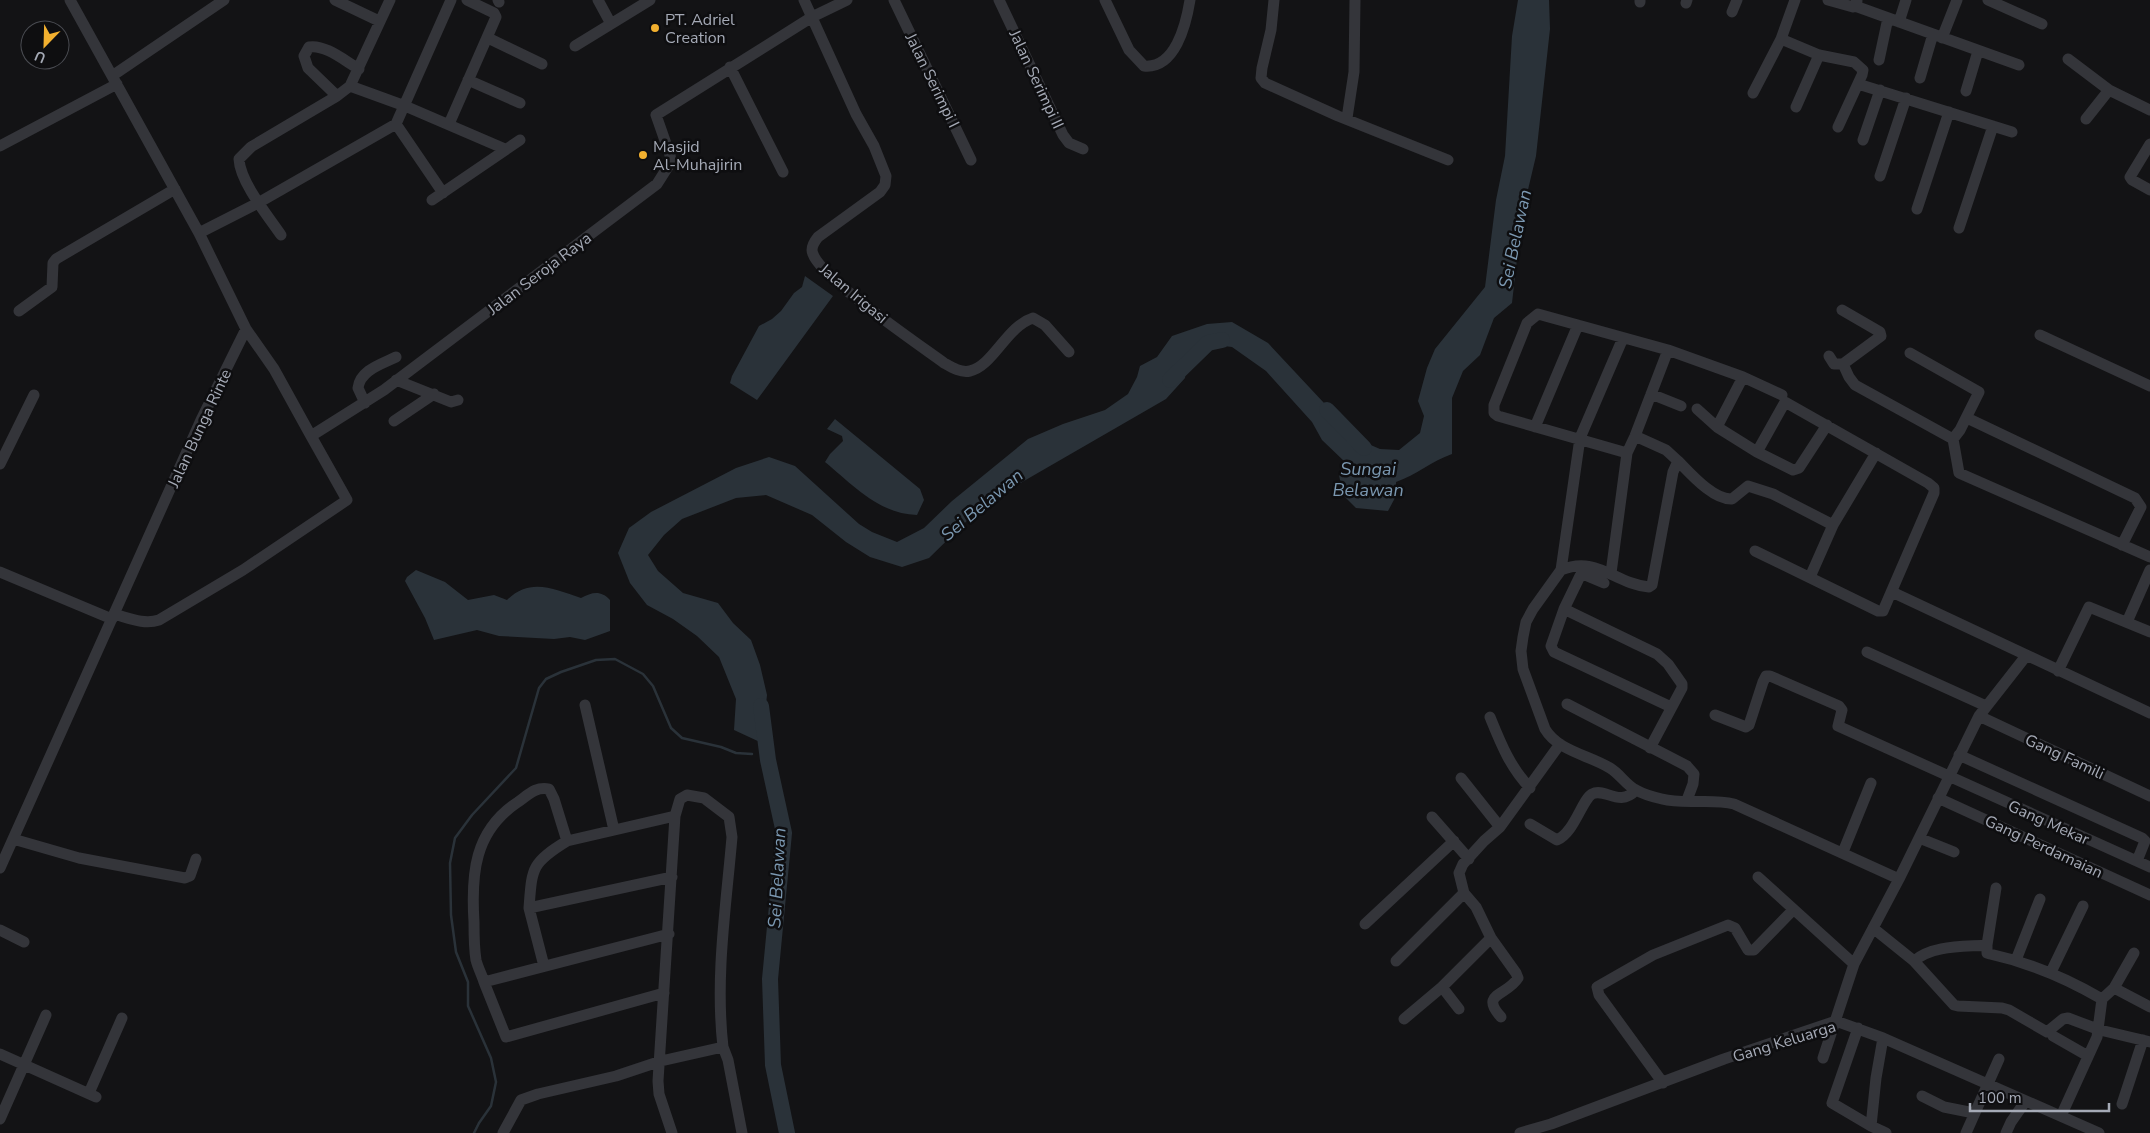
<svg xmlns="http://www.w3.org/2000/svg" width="2150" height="1133" font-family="'Nunito Sans',sans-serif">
	<rect width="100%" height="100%" fill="#131315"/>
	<path fill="#2a3239" d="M1518,0H1549L1550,29L1536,156L1522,215L1512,303L1494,318L1480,355L1463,371L1452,398V454C1432,461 1416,475 1396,482V496L1388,511L1356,508L1343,495L1339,475L1345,462L1322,440L1312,422L1266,371L1232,347L1208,344L1187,360L1185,378L1166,399L1017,485L977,511L929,558L902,567L870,557L846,542L812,515L766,495L736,498L682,519L664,535L648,555L658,571L683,593L718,603L733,623L751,640L760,665L767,695L762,743L734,730L736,699L719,657L697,636L673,619L647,605L630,583L618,553L629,528L651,512L736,468L769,457L795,466L859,524L872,532L897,542L924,528L952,501L1028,439L1063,424L1105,410L1128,394L1137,377L1140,366L1157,357L1172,336L1207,324L1232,322L1268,343L1324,403L1345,429L1359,440L1380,449L1399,450L1420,433L1424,416L1418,401L1427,368L1435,349L1485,287L1496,200L1505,156L1512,36Z
		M805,276L833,296L757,400L730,383L732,376L759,326L772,319L781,311L794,293L802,287Z
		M835,419L920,489L924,500L917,515C879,514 853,485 825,462L830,454L843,441L842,436L827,429Z
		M416,570L445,582L468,600L494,595L507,600C530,577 554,589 581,598C592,592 601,590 610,600V631L585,640L570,637L554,639L499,636L477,630L434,640L425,618L405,581L407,577Z"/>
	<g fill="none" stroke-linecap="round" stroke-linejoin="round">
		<path stroke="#2a3239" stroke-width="2.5" d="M474,1133L479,1123L491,1106L496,1082L491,1058L468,1006V982L456,952L451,915L450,863L455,838L472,815L516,768L539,688L546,679L561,672L596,660L615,659L643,674L653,686L671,728L682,738L721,747L736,753L752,754"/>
		<path stroke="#2a3239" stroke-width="16" d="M1170,380L1208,343L1222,340
			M1327,410L1364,448
			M761,706L768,760L784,833L770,979L773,1065L787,1133"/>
		<path stroke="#34353a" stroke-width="11" d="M335,0L379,21
			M498,0L499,2
			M598,0L611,24
			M804,0L856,114L874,146L886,176L885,185L880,192L818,237C814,242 810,248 813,254C821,278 918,344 944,363C951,367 960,373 970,371C993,366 1007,326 1033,318L1045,325L1069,352
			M894,0L971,160
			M999,0L1063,135L1069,143L1083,149
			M1105,0L1129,50L1144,66C1175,69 1186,25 1190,0
			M1274,0L1271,30L1262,68L1261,78L1265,83L1338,116L1448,160
			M1828,0L1853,7L1857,1
			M1988,0L2042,24
			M1640,2V0
			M1686,3L1687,0
			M1855,6L2019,65
			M1732,12L1737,0
			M1899,22L1906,0
			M488,38L542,64
			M1942,38L1957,0
			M1781,39L1795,0
			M575,46L650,0
			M2068,59L2109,90L2150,110
			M1879,60L1888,18
			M730,67L783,172
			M112,76L224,0
			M1920,78L1933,34
			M468,80L520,103
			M1858,84L2012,132
			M350,86L405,106L505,149
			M1966,91L1978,51
			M1753,93L1781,39L1819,55L1854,62L1863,70L1862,75L1838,127
			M337,96L308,68L304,56L309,47C325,44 345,61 359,69
			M1796,107L1819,55
			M1347,118L1354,72L1355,0
			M2086,119L2109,90
			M396,124L443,193
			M449,124L496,17L494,13L467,0
			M1863,140L1880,90
			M2150,144L2130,177L2132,180L2150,190
			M0,146L117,84
			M1880,176L1906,98
			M432,200L520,140
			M1917,209L1949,112
			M1959,228L1993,126
			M199,233L258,203L396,124L451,0
			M281,235C268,216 240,182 239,159L251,147L337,96L350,86L390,0
			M19,311L52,287L53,263L56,259L175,189
			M246,329L274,369L311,436L384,390L657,184L671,162L670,155L656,115L812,17L847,0
			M2040,335L2150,386
			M1623,338L1580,438L1561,570L1533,609L1526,622L1523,637L1521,651L1523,669L1545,729C1558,751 1589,755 1610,768C1620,774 1626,785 1636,790C1643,794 1653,797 1662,799C1685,805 1710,798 1734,804L1899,879
			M1668,350L1635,436L1627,453L1498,416L1494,413V405L1527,323L1538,314L1668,350L1743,377
			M1910,353L1979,392L1960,430L1953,439L1959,473L2150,557
			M1829,356L1834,364H1843L1881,336L1880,332L1842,310
			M1843,364L1849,377L1855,385L1953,439
			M396,380L451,402L458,400
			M1651,394L1681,406
			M1782,395L1743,377L1717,427L1757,452L1793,470L1799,468L1827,425
			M365,403L358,388C360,370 382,364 396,357
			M1697,409L1717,427
			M1967,418L2135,498L2141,507L2122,545
			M394,421L434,394
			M1535,427L1578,325
			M1678,461C1690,473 1713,500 1732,499L1748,486L1773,494L1833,525
			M0,464L34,395
			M1755,551L1878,611H1883L1934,493V488L1928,483L1785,402L1757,452
			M1561,570C1597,555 1615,584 1649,587L1652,585L1673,472L1678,461L1666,450L1635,436
			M0,572L112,619
			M1611,573L1627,453
			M1810,577L1833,525L1876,453
			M1604,583L1585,575L1580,576L1564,609L1657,654L1668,664L1682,684V688L1650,748
			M1892,592L2150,713
			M1564,609L1551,646L1554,652L1671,707
			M114,614C129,618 144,625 159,620L243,570L347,500L311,436
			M2127,622L2150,570
			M1867,652L1986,706
			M2058,671L2089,607L2150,632
			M1567,704L1687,766L1694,774L1693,784L1687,800
			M585,705L614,830
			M1715,715L1746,727L1749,725L1763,682L1766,676H1770L1839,706L1842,710L1838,726L2150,867
			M1979,716L2150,796
			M1490,717C1501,744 1510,767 1530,788
			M1959,755L2142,838L2145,841L2137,861
			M1461,778L1500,827
			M1938,798L2150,895
			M1432,817L1469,859
			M1530,824L1557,840C1574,833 1582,800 1592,794C1605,787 1619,808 1636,790
			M1919,838L1954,852
			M13,839L79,858L185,878L190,876L196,859
			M1843,852L1871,783
			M0,868L201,420L246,329L199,233L70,0
			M1758,877L1854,964
			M529,908C532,868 531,863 567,841
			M1365,924L1454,841
			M1873,928L1914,961L1954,1005L1958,1006L2002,1008L2009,1010L2047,1032L2063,1019L2068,1018L2100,1030L2150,1042
			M0,930L24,942
			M669,934L484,982C482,975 478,968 476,960C474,948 474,934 474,922C471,874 474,831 518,802C528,795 536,786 549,789L554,799L567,841L675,816
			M1987,945L1996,888
			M2016,960L2040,899
			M1396,961L1464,893
			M1914,961C1933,945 1963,947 1987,945V953L1990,954C2031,963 2066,978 2102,999L2097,1037L2061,1116
			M544,966L529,908L672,877
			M2051,972L2083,906
			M484,982L506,1037L664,993
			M1442,987L1459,1009
			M2114,988L2150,1007
			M2102,999L2114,988L2134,953
			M1501,1017C1479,993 1507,996 1518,978L1516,973L1491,938L1476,907L1464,893L1459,873L1463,864L1484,841L1500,827L1560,744
			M1404,1019L1442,987L1491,938
			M1858,1028L1832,1103L1871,1126L1886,1133
			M2053,1036L2088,1056
			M0,1054L96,1097
			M1823,1058L1854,964L1899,879L1979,716L2026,656
			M1663,1083L1599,995L1597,987L1653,955L1728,925L1735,928L1748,950H1754L1793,910
			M89,1093L122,1018
			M1922,1096L1944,1107L1974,1113
			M2122,1104L2143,1040
			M0,1119L46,1015
			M1871,1126L1876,1078L1883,1038
			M503,1133L521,1100L538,1094L616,1076L661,1061L723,1047L728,1060L742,1133
			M672,1133L659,1094L658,1081L675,816L680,799L687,795L704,798L729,817L732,837C726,907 715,977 723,1047
			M1520,1133L1551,1124L1724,1059L1836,1021L1883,1038L2099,1133
			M1966,1133L1999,1059
			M2006,1133L2011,1122L2025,1102"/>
	</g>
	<g fill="#f2b02f" stroke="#0e0e10" stroke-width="2">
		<circle cx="655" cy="28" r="5"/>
		<circle cx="643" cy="155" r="5"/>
	</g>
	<g text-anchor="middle" stroke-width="5" stroke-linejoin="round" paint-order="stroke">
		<g font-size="16" fill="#a5aab6" stroke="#0e0e10" text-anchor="start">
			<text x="665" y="25">PT. Adriel<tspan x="665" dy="18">Creation</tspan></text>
			<text x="653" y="152">Masjid<tspan x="653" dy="18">Al-Muhajirin</tspan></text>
		</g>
		<g font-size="16" fill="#a5aab6" stroke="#0e0e10">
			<text transform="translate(1037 79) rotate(65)" y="6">Jalan Serimpi II</text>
			<text transform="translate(933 80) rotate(64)" y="6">Jalan Serimpi I</text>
			<text transform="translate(539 273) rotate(-37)" y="6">Jalan Seroja Raya</text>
			<text transform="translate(854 293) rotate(40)" y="6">Jalan Irigasi</text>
			<text transform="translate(199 428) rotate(-65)" y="6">Jalan Bunga Rinte</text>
			<text transform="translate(2065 756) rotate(25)" y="6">Gang Famili</text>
			<text transform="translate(2049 822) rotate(24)" y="6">Gang Mekar</text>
			<text transform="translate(2044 846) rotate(25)" y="6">Gang Perdamaian</text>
			<text transform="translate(1784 1041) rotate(-17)" y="6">Gang Keluarga</text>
		</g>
		<g font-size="18" font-style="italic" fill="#7b98b1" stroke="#0e0e10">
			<text transform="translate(1515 239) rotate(-78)" y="6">Sei Belawan</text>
			<text x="1368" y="475">Sungai<tspan x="1368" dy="21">Belawan</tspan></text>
			<text transform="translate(982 505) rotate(-40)" y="6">Sei Belawan</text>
			<text transform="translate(777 878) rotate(-87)" y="6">Sei Belawan</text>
		</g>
	</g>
	<g transform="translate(45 45) rotate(203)"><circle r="24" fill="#0e0e10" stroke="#4a4c52"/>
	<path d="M0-4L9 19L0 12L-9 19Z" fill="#f2b02f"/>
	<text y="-8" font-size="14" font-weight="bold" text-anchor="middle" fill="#a5aab6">U</text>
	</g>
	<path d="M1970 1103v8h139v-8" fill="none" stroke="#a5aab6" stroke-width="2.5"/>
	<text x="1978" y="1103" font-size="15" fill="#a5aab6" stroke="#0e0e10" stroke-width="4" paint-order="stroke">100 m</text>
</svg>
